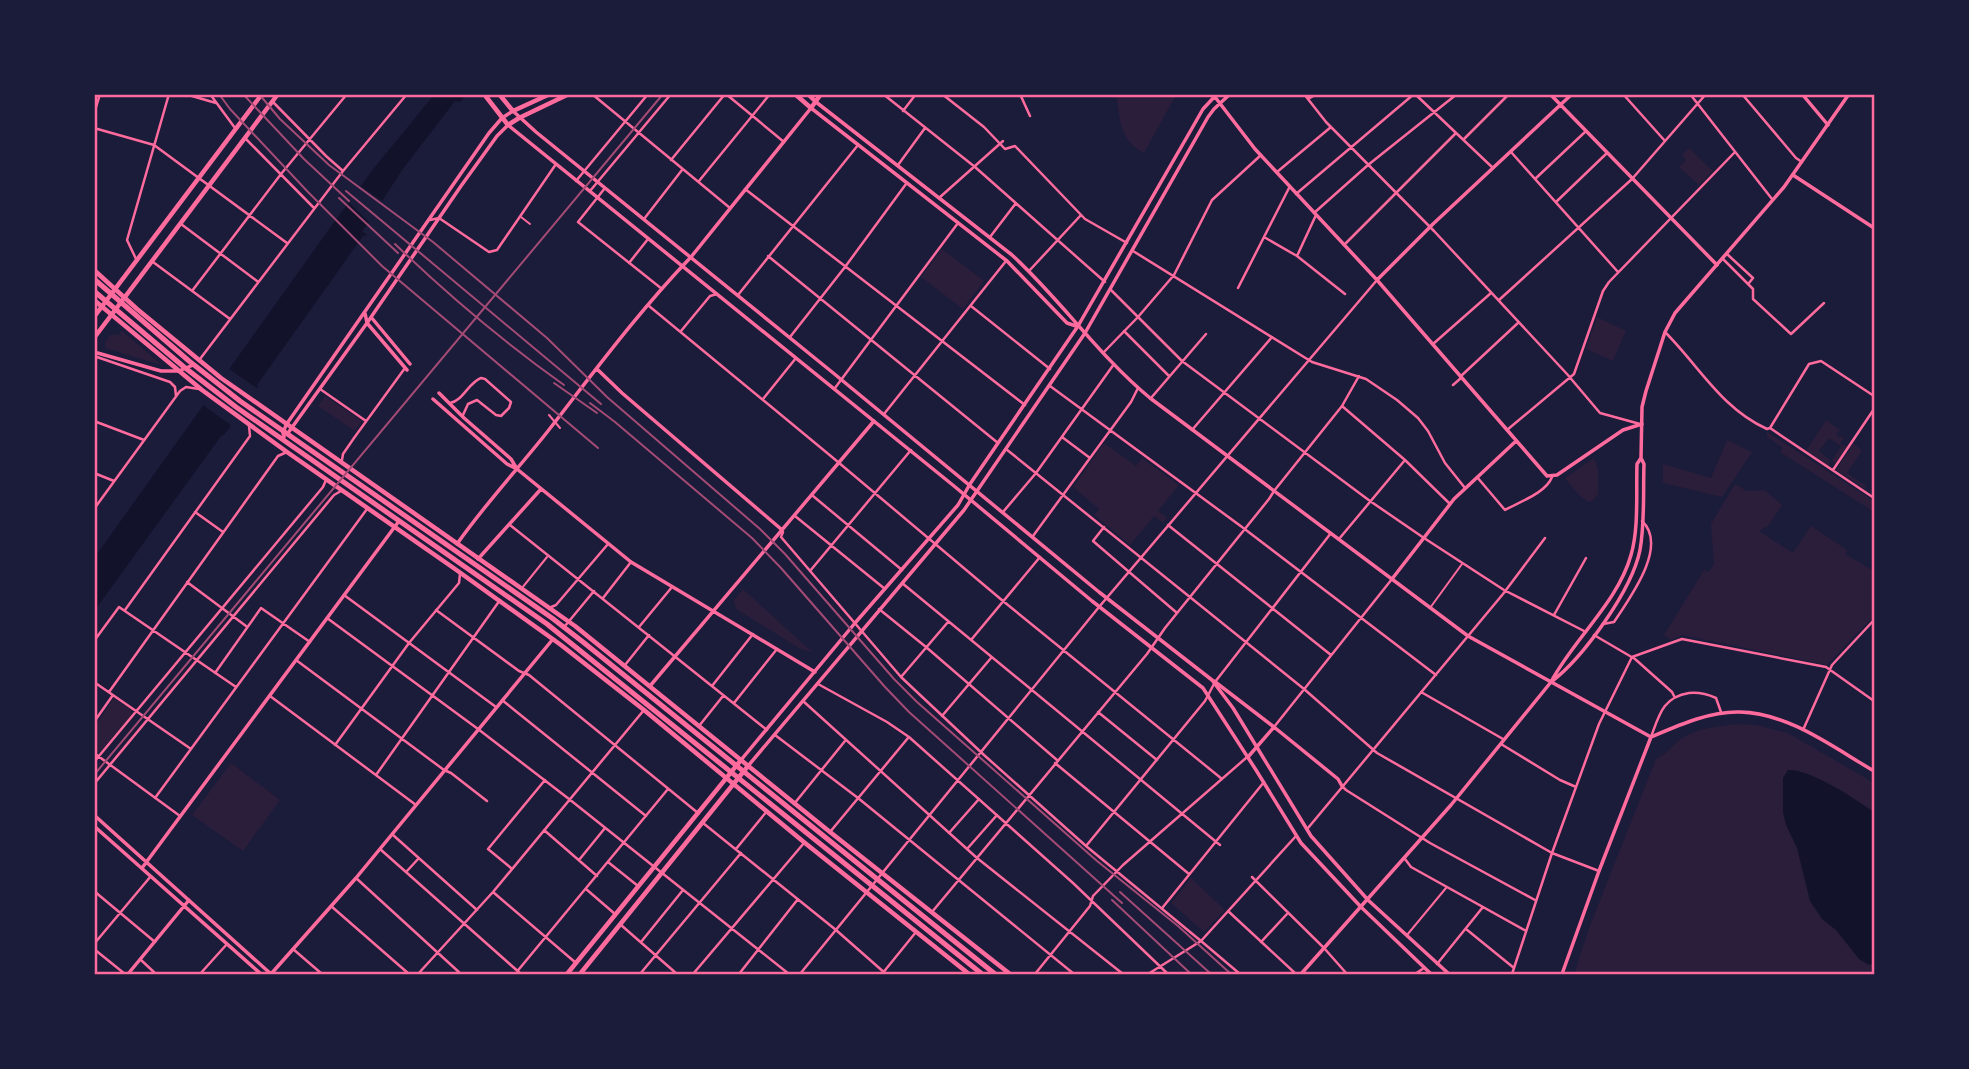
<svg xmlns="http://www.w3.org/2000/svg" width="1969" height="1069" font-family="'Source Sans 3',sans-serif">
	<rect width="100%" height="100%" fill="#1b1b3a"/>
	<path fill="#2a1e3b" d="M1116,95H1176L1144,153C1118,139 1121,121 1116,95Z
		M1689,148L1713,171L1699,185L1679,167L1686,160L1682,155Z
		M942,249L984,281L963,309L921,277Z
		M1597,317L1626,331L1613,361L1586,349Z
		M122,331L161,364V365L105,348V343L110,335H118Z
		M325,396L362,421L355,431L318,406Z
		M1826,420L1840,430L1836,434L1838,436L1837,439L1840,436L1844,438L1840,444L1847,446L1834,466L1835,464L1832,460L1841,446L1829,438L1819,451L1830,460L1829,466L1806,451Z
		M1767,432L1874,501V512L1780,452L1783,448L1767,437Z
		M1727,440L1752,452L1722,497L1663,483V464L1711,478Z
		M1104,443L1136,466L1142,458L1179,485L1158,511L1167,518L1163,523L1154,516L1130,545L1094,515L1099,509L1073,487Z
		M1854,443L1862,451L1847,473L1866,486L1865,489L1836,470Z
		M1594,458L1598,469V494L1592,501L1588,502L1579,495L1565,478Z
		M1735,484L1747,491L1765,490L1782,505L1768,526L1759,531L1793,553L1811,526L1847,550L1845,554L1874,571V616L1827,665L1682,635L1671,640L1664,635L1704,570L1709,572L1714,564L1711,524Z
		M743,589L813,653L799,648L736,609L734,600Z
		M114,698L131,710L132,715L99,753L95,750V726Z
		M1737,724L1756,725L1788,733L1874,783V974H1574L1589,928L1656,759C1666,755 1673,744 1682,738C1698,728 1719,726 1737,724Z
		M231,763L280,800L243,851L192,815Z
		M1191,878L1225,910L1204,932L1171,903Z"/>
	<path fill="#12122b" d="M434,95H466L460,102L455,101L402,170L382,201L384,203L362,231L367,235L363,236L257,385L258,387L224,435L221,436L95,610V557L327,232L374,168Z
		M1788,770C1811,769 1855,799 1874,812V963L1869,965L1859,959L1836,930L1822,919L1810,901L1797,848L1786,825L1783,812V778Z"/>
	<path fill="#1b1b3a" d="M358,184L385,203L370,223L346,200Z
		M229,369L258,389L232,426L203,405Z"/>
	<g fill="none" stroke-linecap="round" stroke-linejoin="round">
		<path stroke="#ff6b9d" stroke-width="2" d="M521,217L530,224"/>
		<path stroke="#ff6b9d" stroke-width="2" d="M549,415L560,428
			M522,588L547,557
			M1430,608L1462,564
			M1407,935L1446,888"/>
		<path stroke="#ff6b9d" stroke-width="2.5" d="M185,94L216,103
			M210,94L235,128
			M592,94L730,208
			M726,94L784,142
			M883,94L975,167L1105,282
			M942,94L984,127L1005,149L1015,146L1085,219L1127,243
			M1020,94L1030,116
			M1304,94L1326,122L1434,231L1567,374L1600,413L1640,424
			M1415,94L1493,168
			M1623,94L1665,141
			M1690,94L1772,199
			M1742,94L1796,158L1802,162
			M1308,99L1317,94
			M273,102L326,156L343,171
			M903,111L916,94
			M94,114L100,94
			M94,128L154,145L287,243
			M245,138L314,208
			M1464,139L1509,94
			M1511,152L1618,272
			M671,160L725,94
			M898,165L925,128
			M1277,172L1331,127
			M1535,179L1585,132
			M576,181L648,94
			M699,181L770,94
			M605,188L578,222L662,289
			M745,189L1025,405
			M590,191L671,94
			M1296,194L1414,94
			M939,198L1003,141
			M1556,202L1607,153
			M1314,213L1368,165L1457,94
			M644,219L682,170
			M430,220L439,218L489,252L497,250L556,164
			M181,224L257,281
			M990,237L1016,203
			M1264,237L1297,256L1345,294
			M1344,245L1456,133
			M1133,251L1312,362L1366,379L1397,400L1418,418L1428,431L1445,463L1465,488
			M1727,254L1753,278L1749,283
			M768,256L998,443
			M1297,256L1316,215
			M1723,259L1753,289V299L1791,334L1824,303
			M137,261L127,240L169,94
			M153,262L230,319
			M629,263L648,239
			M1029,271L1081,215
			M1238,288L1289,188
			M1111,290L1182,361L1370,501L1424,538L1504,590L1586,632
			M192,291L281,174L347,94
			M738,295L858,145
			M1499,300L1632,179L1706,94
			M649,306L832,457L1003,601L1222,779
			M971,306L1050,369
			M681,331L710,296L717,294
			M1124,331L1169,376
			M1665,332C1699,366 1721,408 1767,429L1770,428L1809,364L1821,361L1874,396
			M790,337L845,267L906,184
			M1433,344L1491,293
			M1103,353L1138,317L1174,275L1212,200L1261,155
			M94,356L170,382L175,387L176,396
			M200,359L343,171L407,94
			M1461,376L1519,322
			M1453,385L1461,378
			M1050,386L1242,527L1436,675
			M835,388L958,223
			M320,389L366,421
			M1151,398L1206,334
			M763,399L796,358
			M450,403C463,401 468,383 481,378L485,379L511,402L509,408L501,416L496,415L477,400L468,404L463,415
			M1342,406L1405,460L1450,504
			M884,414L1006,261
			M94,421L144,440
			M1770,428L1874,498
			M1192,430L1272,337
			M1507,430L1574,374L1603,291L1609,282L1735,152
			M1062,437L1090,458
			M1006,449L1304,689L1377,753L1552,853L1599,871
			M342,460L343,454L354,438L405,368
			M1833,470L1874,409
			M94,473L114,481
			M1477,477L1505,510C1519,502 1546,493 1552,477
			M813,496L902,570
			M94,509L180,391L186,387L199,389
			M195,512L223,532
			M1003,512L1036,473L1114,364
			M795,516L885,589
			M510,525L767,730
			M1168,525L1331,655
			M1104,527L1093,541L1177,613
			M781,529L783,532L781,537L901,677L984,755L1086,846L1201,941L1240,974
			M1033,536L1131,402L1138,388
			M1339,539L1405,460
			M810,571L911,450
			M187,582L246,626
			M902,583L1220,845
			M344,595L496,707
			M603,598L631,562
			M549,608L556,605L608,544
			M879,609L926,647L1057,760
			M125,610L250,436L249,426
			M436,610L519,671L529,675L698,813
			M1554,615L1586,558
			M327,618L478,729L569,799L789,974
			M1603,624L1614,622C1629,599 1669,546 1642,521
			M565,626L594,591
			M639,627L672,587
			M1594,635L1635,659L1672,692L1674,696
			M971,640L1040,557
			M94,641L119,607L236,687
			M296,660L444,770L451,773L487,801
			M625,665L649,635
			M215,673L261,608L310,642
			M901,677L948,622
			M94,682L191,749
			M818,684L887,722L909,737L1073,883L1168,974
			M712,686L753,634
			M109,692L278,456L287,452
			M1421,692L1503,739
			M270,696L416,805
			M502,700L646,816
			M803,701L977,858L1123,974
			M734,703L777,649
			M1098,712L1157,760
			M942,716L991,658
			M94,722L113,695
			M699,726L723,696
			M1274,727L1392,579
			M1803,730L1832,665L1874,620
			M775,735L858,798L1074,974
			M1651,737C1659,715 1663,697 1689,693C1699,692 1707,694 1716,698L1721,712
			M1501,744L1560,780L1576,787
			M335,745L409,643L459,583L460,574
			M94,753L180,816
			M94,762L323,487L326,480
			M1055,763L1189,874
			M376,775L500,600
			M94,784L334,495L341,491
			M1342,786L1346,790L1430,843L1535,900
			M155,798L367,509
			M794,804L845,741
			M703,823L836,930L886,974
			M1308,828L1503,594L1545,538
			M544,830L597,876
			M830,832L908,738
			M949,833L979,799
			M393,835L477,910
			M1086,846L1205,701L1215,682L1331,533
			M380,849L521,974
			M736,849L767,811
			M967,849L997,815
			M1405,859L1411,867L1526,931
			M579,860L605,828
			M608,862L638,886
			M511,868L488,849L545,780
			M407,871L419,858
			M1252,877L1324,948L1347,974
			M356,878L461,974
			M586,889L615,914
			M94,891L155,942
			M493,892L576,963
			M331,906L409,974
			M1163,907L1264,782
			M1228,911L1296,974
			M932,912L1147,654L1165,628L1269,499L1274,491L1342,406L1359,376
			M621,925L677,974
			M1466,929L1514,968
			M641,942L683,890
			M1261,942L1287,914
			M94,944L151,876
			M94,949L125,974
			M293,949L322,974
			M141,960L156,974
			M1437,964L1483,907
			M200,974L227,944
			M418,974L493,892L644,710
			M515,974L668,789
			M640,974L741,853
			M693,974L804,843
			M739,974L798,899
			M800,974L1099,607L1377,280
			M882,974L916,932
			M1035,974L1090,906L1093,896L1123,865L1246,758
			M1148,974L1201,941L1296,836
			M1415,974L1424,968
			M1512,974L1552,853L1599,724L1632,657L1682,639L1826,667L1874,701"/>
		<path stroke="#ff6b9d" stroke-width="3.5" d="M1550,94L1717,265
			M1802,94L1828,125
			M1215,97L1255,149L1377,280L1547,476L1557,475L1623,430L1642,424
			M1793,175L1874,228
			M1377,280L1433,224L1572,94
			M365,313L367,323L407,370
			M371,317L410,364
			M94,352L161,371H179L193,365
			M597,369L622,393L781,529
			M439,393L464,418L511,459L517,469L631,562L815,672
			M433,399L507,464L515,468
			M288,433L367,323L461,186L497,136L508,125
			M284,437L283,433L286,425L489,133L502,118L513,111
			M457,544C485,504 518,469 548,431C594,372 639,311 691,257L811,108
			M478,559L541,489
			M1392,579L1454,499L1516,441
			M1214,681L1274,727L1338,779L1342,786
			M650,686L874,421
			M1248,757L1274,727
			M741,760L855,623L958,505L970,484L1078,326L1191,130L1203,109L1217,94
			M748,766L964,510L1085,333L1208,117L1214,109L1230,94
			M94,815L271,974L356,878L553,639
			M94,826L261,974
			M142,868L399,521
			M128,974L189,900"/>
		<path stroke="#ff6b9d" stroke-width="3.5" d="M816,102L1012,255C1061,300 1099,356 1150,398L1468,636L1651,737
			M811,108L1007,261L1067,323L1076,326
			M513,111L536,132L832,372L1099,592L1212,680L1233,708L1311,836L1368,900L1449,974
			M508,125L954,486L1092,601L1203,688L1256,770L1301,843L1361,907L1431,974
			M1551,682C1583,658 1632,590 1640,550C1645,523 1643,492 1644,464L1641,458L1642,407L1646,391L1665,332L1675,313L1784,187L1849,94
			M1301,974L1451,805L1551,682C1573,640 1618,602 1631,555C1639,528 1636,492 1637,464L1641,458
			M1562,974L1599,871L1651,737C1679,725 1710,711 1740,712C1789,713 1834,748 1874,771"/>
		<path stroke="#ff6b9d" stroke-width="4.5" d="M94,317L262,94
			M94,338L278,94
			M567,974L741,760
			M580,974L748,766"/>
		<path stroke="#ff6b9d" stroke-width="4.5" d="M484,94L508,125L519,118L569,94
			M499,94L513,111L550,94
			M795,94L811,108L821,94
			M808,94L816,102
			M94,270L137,309L221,378L575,626L830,832L1010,974
			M94,300L202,390L287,452L455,569L561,645L644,710L805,843L969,974"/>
		<path stroke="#ff6b9d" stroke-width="5" d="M94,279L189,361L240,401L552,618L583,642L995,974
			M94,291L184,367L236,407L547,624L982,974"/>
		<path stroke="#a44b75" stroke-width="2" d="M219,94L230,109L308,192L382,266L598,448
			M243,94L304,159L349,201
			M259,94L280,119L329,165L433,242L547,338L607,397L760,529L785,554L894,679L917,702L1097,861L1178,926L1231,974
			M346,191L601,404
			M339,198L398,253
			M395,244C448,295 505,343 564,385
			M554,383L597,413
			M590,403L615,422L752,538L781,568L885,687L909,712L1122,903
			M94,775L663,94
			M1120,892L1211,974
			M1112,900L1191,974"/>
	</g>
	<rect width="1969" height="1069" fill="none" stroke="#1b1b3a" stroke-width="192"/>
	<rect x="96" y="96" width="1777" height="877" fill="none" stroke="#ff6b9d" stroke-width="2.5"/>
</svg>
